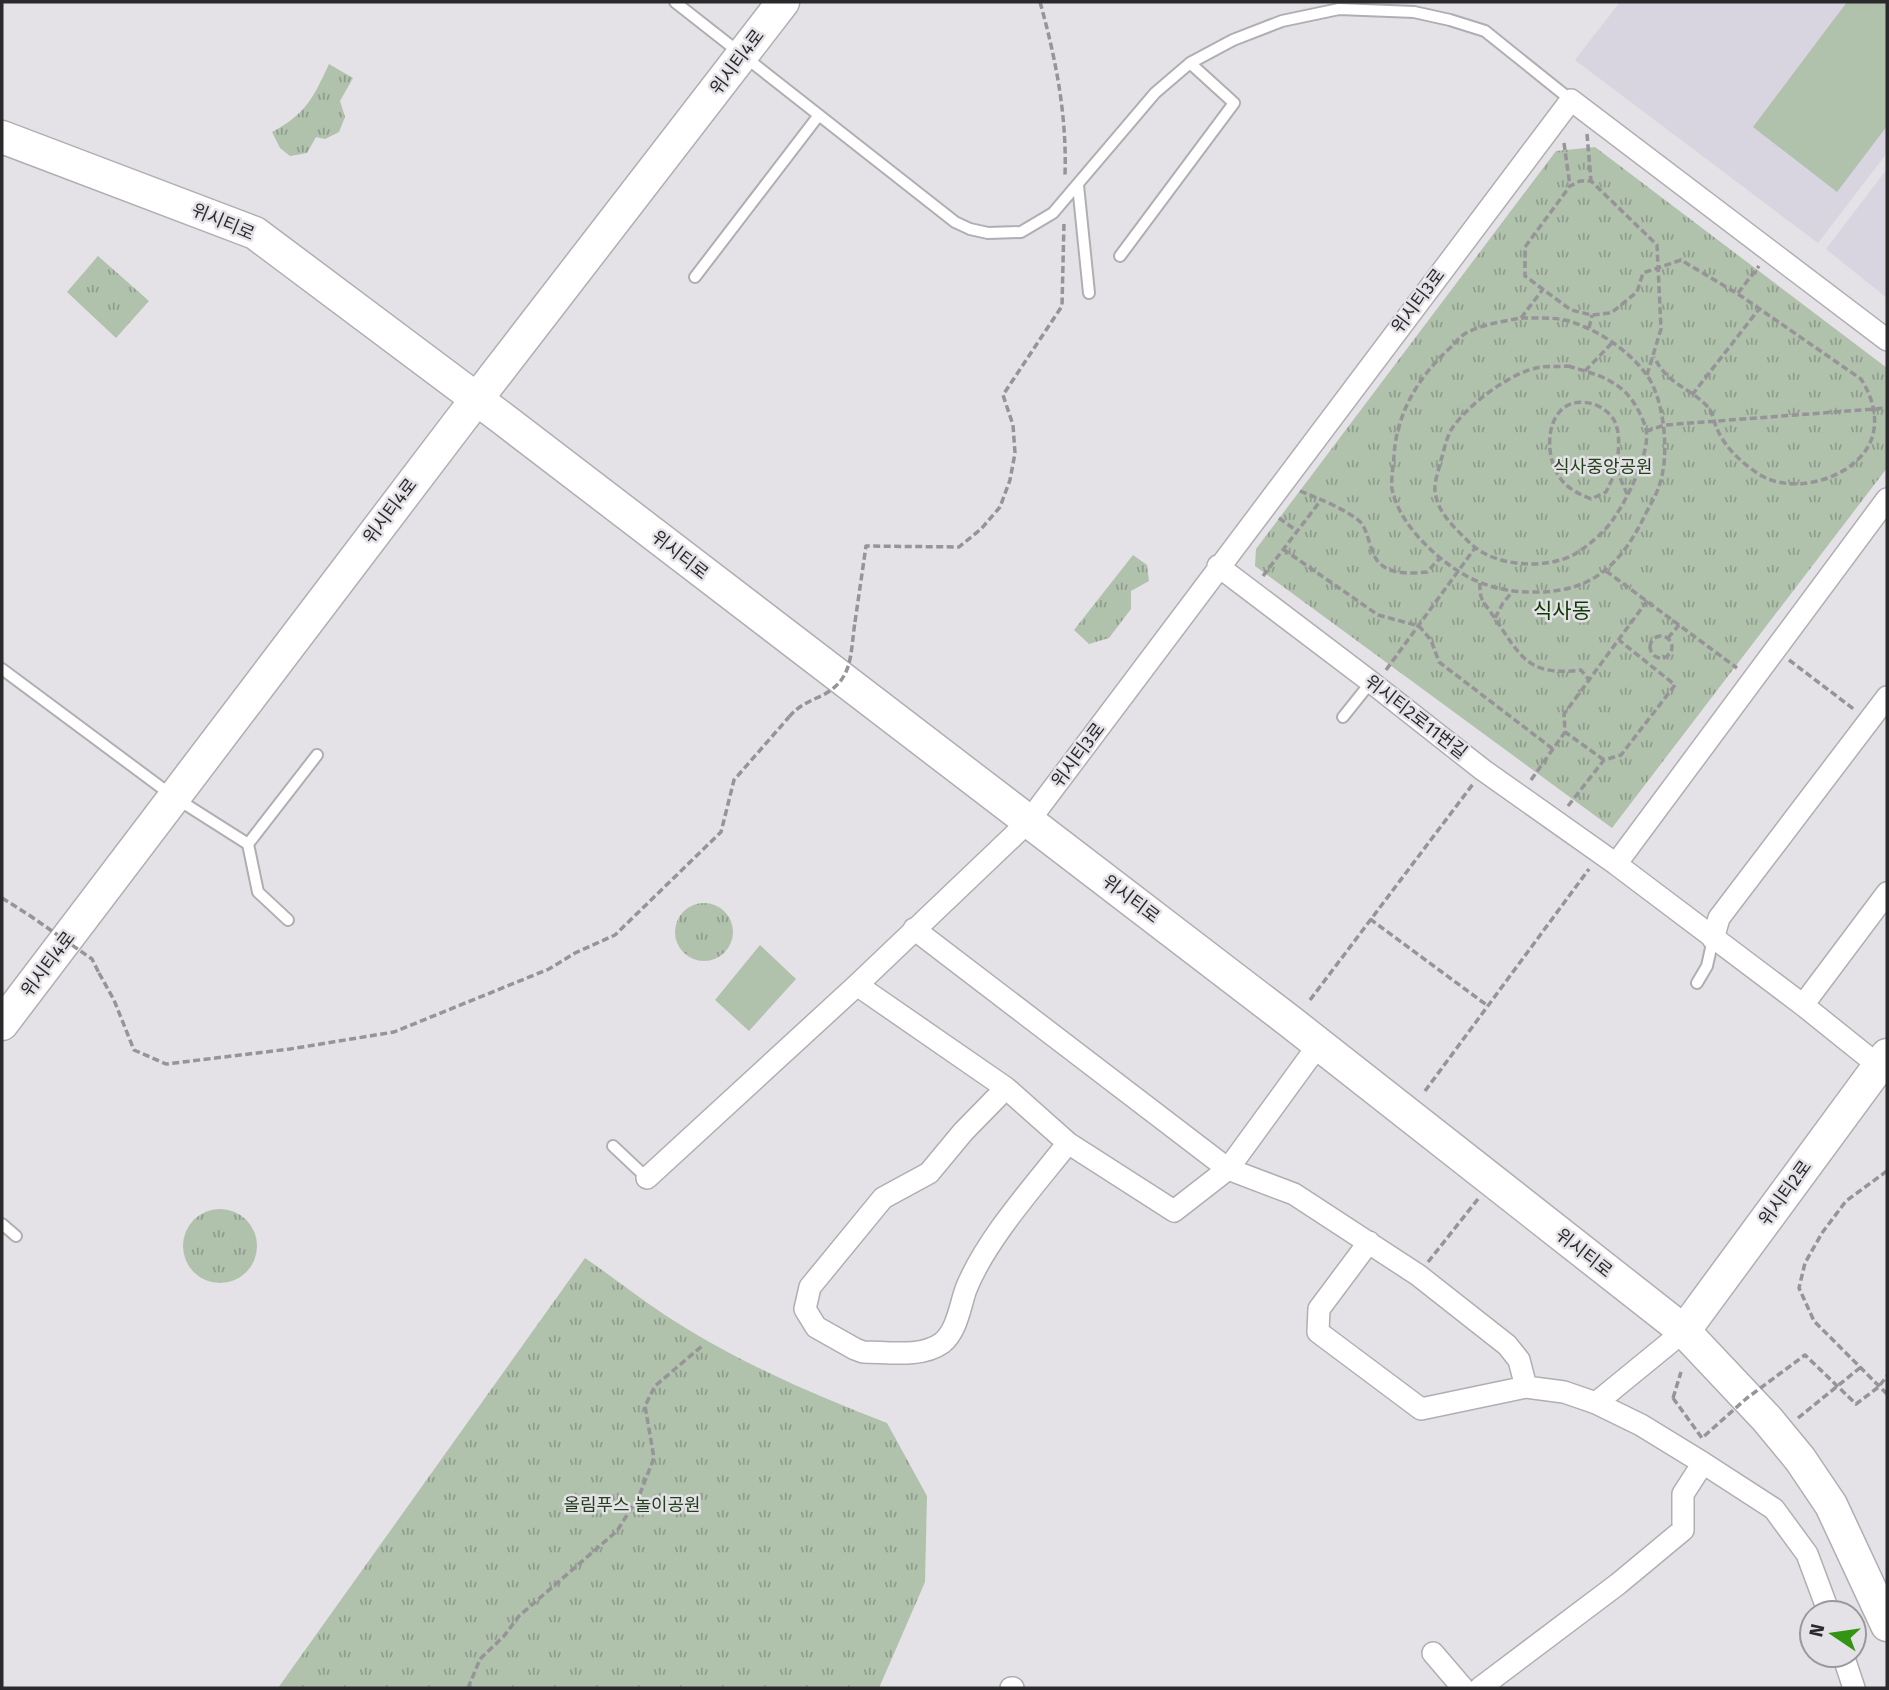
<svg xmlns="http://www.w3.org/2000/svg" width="1889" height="1690" font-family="'Fira Sans','Noto Sans KR',sans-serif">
	<defs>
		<pattern id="park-tufts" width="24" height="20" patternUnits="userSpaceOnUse" patternTransform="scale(1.75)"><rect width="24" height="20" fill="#b0c1ac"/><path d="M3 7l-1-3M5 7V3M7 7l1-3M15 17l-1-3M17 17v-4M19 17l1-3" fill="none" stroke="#8f9d8c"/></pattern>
	</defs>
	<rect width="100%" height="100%" fill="#e4e2e7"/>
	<path fill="#d8d4e0" d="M1620,2H1887V153L1818,243L1575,60Z
		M1887,169V298L1826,249Z"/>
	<path fill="url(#park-tufts)" d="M329,64L353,78L340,101L345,117L339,132L325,139L316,137L307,153L290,156L280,148L272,132C306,114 313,98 329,64Z
		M1595,147L1887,368V468L1612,828L1255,566L1256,549L1556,151Z
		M98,256L149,301L116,338L67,292Z
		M1133,555L1147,565L1149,581L1131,591V609L1109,638L1089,644L1074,630Z
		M675 932a29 29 0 1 1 58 0a29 29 0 1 1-58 0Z
		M183 1246a37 37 0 1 1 74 0a37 37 0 1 1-74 0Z
		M585,1258C613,1277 640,1299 668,1317C736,1361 811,1394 887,1423L927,1496L925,1582L879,1688H278Z"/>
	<path fill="#b0c1ac" d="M1847,2H1887V126L1837,192L1753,127Z
		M760,945L796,979L749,1031L715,1000Z"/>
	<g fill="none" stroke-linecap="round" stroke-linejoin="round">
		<g stroke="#b0aeb2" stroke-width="14">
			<path id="lane" d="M675,2L955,222L970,229L988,233L1021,232L1053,213L1155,93L1190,63L1233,40L1282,21L1339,9L1414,12L1450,20L1485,31L1571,100
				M1078,185L1089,293
				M1120,256L1234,103L1190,63
				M695,277L819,115
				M2,669L174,797L248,844L317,755
				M1343,717L1371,682
				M248,844L258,892L288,920
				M1697,983L1707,966L1713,939
				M613,1146L647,1178
				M2,1224L16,1236"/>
		</g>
		<g stroke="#b0aeb2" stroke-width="24">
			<path id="street" d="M1218,566L1371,682L1483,770L1616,864L1803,1005L1879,1066
				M1616,864L1887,499
				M914,929L1228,1169L1294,1194L1418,1275L1507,1345L1519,1360L1526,1387
				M1713,939L1719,918L1887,697
				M857,985L1006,1088L1068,1143L1174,1211L1228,1169L1319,1044
				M1803,1005L1887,893
				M1006,1088L963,1132L929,1173L883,1198L810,1287L805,1309L816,1327L855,1349L863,1352C888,1352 921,1358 942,1343C957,1331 960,1306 966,1289C986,1239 1035,1185 1068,1143
				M647,1178L857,985L1028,822L1571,100L1887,340
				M1369,1242L1319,1309L1318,1332L1421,1409L1526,1387L1564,1392L1596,1403L1684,1331
				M1703,1463L1774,1509L1807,1554L1829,1613
				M1433,1653L1463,1688
				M1843,1655L1854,1688
				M1011,1688H1013
				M1480,1688L1618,1584L1683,1530V1494L1703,1463L1641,1425L1596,1403"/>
		</g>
		<g stroke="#b0aeb2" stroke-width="35">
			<path id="secondary" d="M2,137L255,233L502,418L1292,1023L1684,1331L1767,1419L1800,1459L1831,1505L1887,1625
				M2,1024L459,422L783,2
				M1684,1331L1887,1055"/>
		</g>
		<path stroke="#969498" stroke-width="3.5" stroke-dasharray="7 3.5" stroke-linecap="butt" d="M1040,2C1056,59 1067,116 1065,175
			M1587,134L1591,181
			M1564,143L1570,186
			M1738,293L1759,266
			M1521,318C1537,318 1554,317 1569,321C1598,330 1627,349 1646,374C1665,399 1670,457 1659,486C1656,496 1650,505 1645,515C1622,563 1593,592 1537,592C1504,593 1474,584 1448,564C1425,547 1398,519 1392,489C1391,480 1393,467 1394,457C1396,414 1418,377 1450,348C1456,342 1462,334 1470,331C1486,324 1504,321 1521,318Z
			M1521,318L1543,289
			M1589,328L1592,315
			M1568,366C1588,372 1610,377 1625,392C1634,400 1643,418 1646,429C1651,451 1627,500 1614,518C1606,531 1588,546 1575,554C1546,570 1494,567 1470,543C1456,529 1437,513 1435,491C1434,482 1439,469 1441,460C1444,451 1446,439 1451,430C1467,405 1512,371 1541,367C1550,366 1559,367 1568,366Z
			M1585,371L1613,342
			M1647,375L1661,329L1657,245L1591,181H1580L1570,186L1525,247V276L1571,310L1592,315L1611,313L1637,292L1643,273L1681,260L1738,294L1861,379C1871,395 1878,414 1873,434C1863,476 1797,496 1762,476C1744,465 1727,450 1718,431C1714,424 1713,412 1708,407C1688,386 1669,386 1654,357
			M1692,395L1759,309
			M1646,431L1665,425L1887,408
			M1617,469L1606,492L1591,499C1579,494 1568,489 1560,478C1540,450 1548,391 1593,404C1601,406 1610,413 1614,420C1622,436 1617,452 1618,468C1618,476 1624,486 1627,494
			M1300,491C1315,497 1353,512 1362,524C1368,533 1369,545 1374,555C1383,575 1408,574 1427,572L1440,558
			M1279,518L1297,531
			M1283,549L1378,615L1419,626L1431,640L1439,662L1553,749
			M1606,571L1737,668
			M1263,576L1321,500
			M1480,583C1479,601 1484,602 1494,617C1520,655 1527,677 1581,670L1589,680
			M1495,618L1503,603L1513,591
			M855,622L866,546L959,547L981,529L1000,507L1010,480L1015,453L1013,425L1003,395L1062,306L1064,222
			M1650 647a11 11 0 1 1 22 0a11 11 0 1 1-22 0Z
			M1668,638L1679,625
			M1789,660L1855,710
			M1386,670L1475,548
			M1604,760L1565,732L1564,714L1647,601
			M1531,780L1565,732
			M1568,806L1604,760L1621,755L1675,685L1619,640
			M2,898L29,915
			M1370,919L1488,1006
			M99,973L114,1000L134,1050L166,1064L290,1049L394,1032L549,969L575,953L615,935L721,832L734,780L789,717
			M1310,1000L1473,784
			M1425,1091L1589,869
			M1887,1171L1846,1201L1822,1233L1805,1263L1799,1288L1814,1321L1887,1394
			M1428,1262L1478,1199
			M1880,1385L1887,1376
			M1673,1398L1681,1372
			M1798,1418L1861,1367
			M468,1688L480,1659L504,1636L519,1616L617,1531L639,1496L654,1458L645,1406L655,1386L702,1346"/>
		<use href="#lane" stroke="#fff" stroke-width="10"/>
		<use href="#street" stroke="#fff" stroke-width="21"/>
		<use href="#secondary" stroke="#fff" stroke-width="32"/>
		<path stroke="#969498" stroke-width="3.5" stroke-dasharray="7 3.5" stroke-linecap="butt" d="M789,717C798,706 808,702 821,696C854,680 850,654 855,622
			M29,915L92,959L99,973
			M1673,1398L1702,1438L1747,1398L1805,1355L1856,1404L1880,1386"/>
	</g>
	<g text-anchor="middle" stroke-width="5" stroke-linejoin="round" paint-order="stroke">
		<g font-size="18" fill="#2a292b" stroke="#e4e2e7">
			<text transform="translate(737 62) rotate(-53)" y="6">위시티4로</text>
			<text transform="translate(223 222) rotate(23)" y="6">위시티로</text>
			<text transform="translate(1418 301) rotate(-53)" y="6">위시티3로</text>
			<text transform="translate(390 511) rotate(-53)" y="6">위시티4로</text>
			<text transform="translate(680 555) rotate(38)" y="6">위시티로</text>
			<text transform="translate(1416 717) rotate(38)" y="6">위시티2로11번길</text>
			<text transform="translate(1078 755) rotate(-53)" y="6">위시티3로</text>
			<text transform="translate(1131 899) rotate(37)" y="6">위시티로</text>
			<text transform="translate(48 964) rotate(-53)" y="6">위시티4로</text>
			<text transform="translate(1785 1193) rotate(-54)" y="6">위시티2로</text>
			<text transform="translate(1584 1253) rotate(38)" y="6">위시티로</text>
		</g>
		<g font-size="18" fill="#23411b" stroke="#e4e2e7">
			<text x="1603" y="473">식사중앙공원</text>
			<text x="632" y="1511">올림푸스 놀이공원</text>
		</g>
		<g font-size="21" fill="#0b3a00" stroke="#e4e2e7">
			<text x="1562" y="618">식사동</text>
		</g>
	</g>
	<rect width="1889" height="1690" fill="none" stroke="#2a292b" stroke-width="7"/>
	<g transform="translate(1833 1634) rotate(283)"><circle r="33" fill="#e4e2e7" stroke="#9a989c" stroke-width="2"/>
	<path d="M0-5L12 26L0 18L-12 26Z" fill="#349413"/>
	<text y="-10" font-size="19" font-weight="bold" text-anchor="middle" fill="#2a292b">N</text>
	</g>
</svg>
